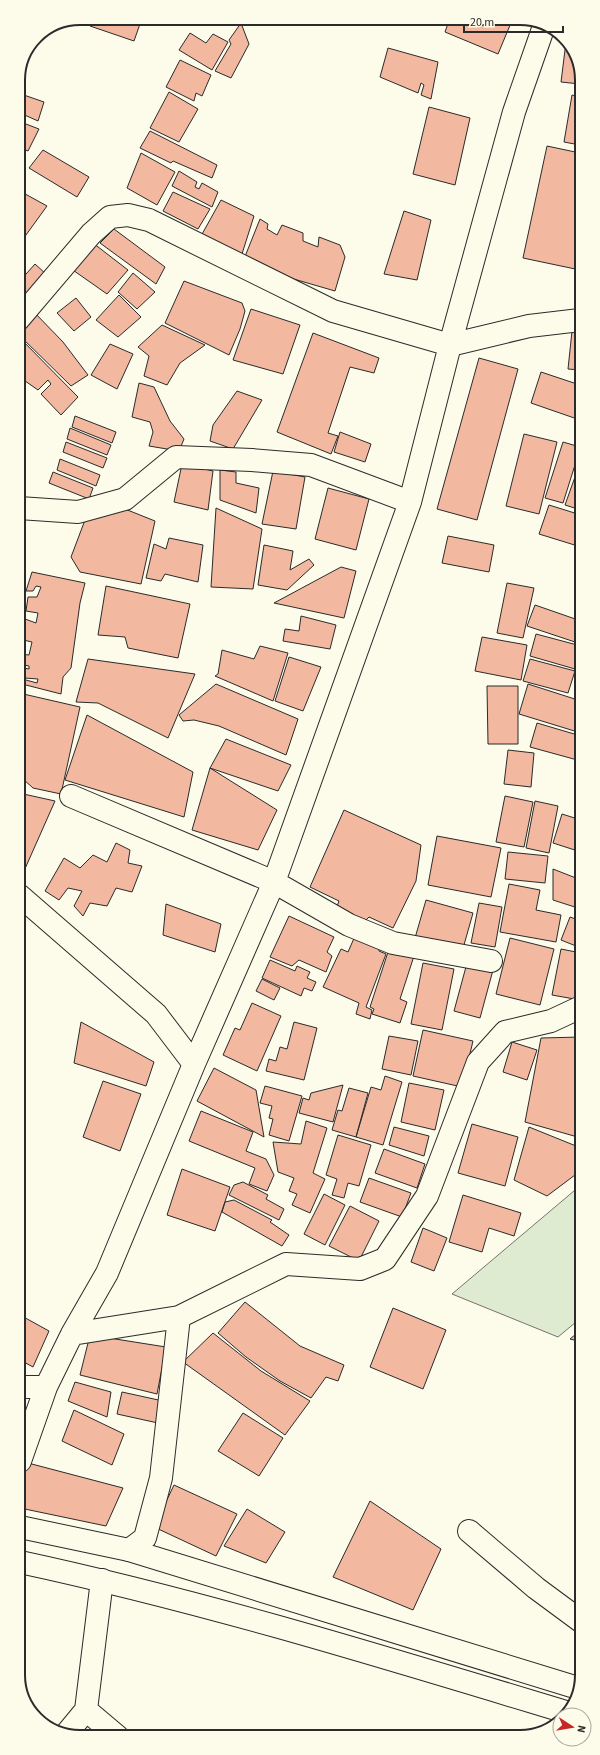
<svg xmlns="http://www.w3.org/2000/svg" width="600" height="1755" font-family="'Source Sans 3',sans-serif">
	<rect width="100%" height="100%" fill="#fdfbea"/>
	<path fill="#deebd1" stroke="#74746e" d="M581,1185L582,1317L558,1337L452,1294Z"/>
	<path fill="#f2b8a0" stroke="#2b2b2b" d="M92,18H132L141,21L134,41L90,26Z
		M276,18H289L286,24Z
		M450,18H513L498,54L445,32Z
		M241,23L249,44L231,78L215,71L231,44L229,40Z
		M190,33L206,43L213,34L228,42L212,70L179,50Z
		M566,42L580,64V84L561,82Z
		M388,48L438,62L431,99L421,95L424,85L421,83L418,93L380,77Z
		M180,60L211,75L202,96L196,93L194,101L166,87Z
		M169,92L198,109L179,142L150,128Z
		M18,93L44,102L38,121L18,112Z
		M572,95L580,97V145L564,142Z
		M429,107L470,118L455,185L413,174Z
		M18,121L39,129L28,151L18,147Z
		M150,131L217,165L212,178L173,161L171,163L140,148Z
		M547,146L580,153V270L523,258Z
		M43,150L89,177L77,197L29,168Z
		M141,153L175,172L157,205L127,188Z
		M179,171L197,182L195,187L199,189L202,183L218,192L212,207L172,186Z
		M18,190L47,206L18,246Z
		M173,192L210,209L198,229L163,211Z
		M221,200L254,216L241,257L201,236Z
		M404,211L431,220L417,280L384,274Z
		M260,219L268,224L267,229L277,235L282,225L303,233V241L318,247L319,237L340,245L345,257L335,291L242,264Z
		M114,229L165,267L156,284L100,243Z
		M93,243L128,270L107,294L70,268Z
		M35,264L46,274L18,303V283Z
		M133,273L155,292L137,309L118,292Z
		M184,281L242,303L245,311L240,329L229,355L165,323Z
		M119,295L141,317L118,337L96,320Z
		M76,298L91,317L74,331L57,313Z
		M251,309L300,325L283,374L233,360Z
		M32,310L63,342L88,375L71,386L18,334V326Z
		M162,325L205,345L180,363L167,385L144,376L149,356L138,347Z
		M572,331L580,332V370L568,369Z
		M313,333L379,358L374,373L350,367L328,433L338,436L331,454L277,432Z
		M18,336L78,397L61,415L41,394L51,384L48,380L38,390L18,376Z
		M110,344L133,354L117,389L91,375Z
		M479,358L518,369L477,520L437,509Z
		M541,372L580,385V420L531,403Z
		M139,383L154,387L170,421L184,439L179,451L149,446L153,432L150,422L132,417Z
		M237,391L262,400L233,449L210,441L213,425Z
		M75,416L116,432L112,443L72,427Z
		M70,428L111,445L107,455L67,439Z
		M340,432L371,444L365,462L334,452Z
		M524,434L557,442L539,514L506,506Z
		M66,442L107,458L103,468L63,452Z
		M563,442L580,447V449L563,503L545,498Z
		M60,459L100,475L96,486L57,470Z
		M182,464L213,471L208,510L174,502Z
		M220,470L236,472V483L259,488L256,513L220,500Z
		M273,471L305,477L296,529L262,524Z
		M53,472L93,488L89,499L49,483Z
		M576,474L580,476L581,510L565,505Z
		M328,488L369,499L356,550L315,539Z
		M549,505L581,515V547L539,534Z
		M120,507L155,521L141,584L80,572L71,557L85,520Z
		M216,508L262,529L253,589L211,587Z
		M448,536L494,545L489,572L442,563Z
		M169,538L203,545L198,582L165,574L161,581L146,578L154,544L166,549Z
		M264,545L293,551L290,570L309,559L314,565L287,590L258,585Z
		M19,554L23,558L19,567Z
		M341,567L356,571L344,618L274,603Z
		M32,572L85,583L80,603L71,668L63,677L61,694L22,684L26,680L37,683L38,679L25,678L22,671L24,668L29,669V666L24,665L19,669V654L29,655L32,642L19,639L25,619L36,623L38,613L26,611L28,597H37L41,587L36,586L33,591H26Z
		M507,583L534,588L523,638L497,633Z
		M106,586L190,604L178,658L128,648L125,637L98,635Z
		M535,605L581,621V644L527,626Z
		M301,616L336,625L330,649L283,641L285,629L299,631Z
		M536,634L581,646L575,669L530,656Z
		M482,637L527,645L521,680L475,671Z
		M260,646L288,653L273,701L215,676L218,674L222,650L254,659Z
		M289,657L321,667L303,711L275,701Z
		M88,659L195,674L168,738L98,703L76,702Z
		M530,659L575,671L568,693L523,681Z
		M581,676V696L575,694Z
		M216,684L298,719L286,755L219,726L194,720L183,721L179,715Z
		M528,684L581,701V733L519,714Z
		M487,686H518V744H488Z
		M19,693L80,707L61,794L33,788L23,779L24,774L19,772Z
		M87,715L193,772L184,817L65,780Z
		M537,723L581,736V761L530,747Z
		M226,739L291,765L278,791L210,768Z
		M508,750L534,753L531,787L504,784Z
		M210,768L277,810L258,850L192,830Z
		M581,784V802L575,800Z
		M19,793L55,801L24,871L19,869Z
		M505,796L533,802L524,847L496,842Z
		M535,801L558,806L549,853L526,848Z
		M344,810L421,845L416,881L393,928L369,917L364,922L336,909L339,901L310,887Z
		M562,814L581,820V852L553,843Z
		M437,836L501,848L491,897L428,885Z
		M116,843L130,850L128,863L142,866L132,892L116,888L107,906L90,903L83,916L74,906L82,891L68,888L59,900L45,891L64,858L80,868L93,855L107,862Z
		M508,852L548,856L545,883L505,879Z
		M553,869L581,880V909L553,900Z
		M509,884L540,890L536,910L561,915L556,942L500,932Z
		M426,900L473,913L462,952L415,938Z
		M479,903L502,907L495,947L471,943Z
		M166,904L221,924L215,952L163,935Z
		M289,916L334,937L327,952L332,956L326,972L299,960L292,966L270,957Z
		M570,917L581,921V948L561,940Z
		M355,936L379,945V951L386,954L366,1007L372,1010L370,1019L356,1014L359,1003L323,987L341,949L348,952Z
		M510,938L554,949L540,1005L496,994Z
		M389,949L414,956L400,999L407,1002L400,1023L372,1014L374,1009L370,1007Z
		M561,949L581,953L580,1000L552,995Z
		M270,960L295,971L297,966L310,972L307,978L316,982L312,991L304,988L301,996L262,978Z
		M423,963L454,969L442,1030L411,1024Z
		M467,963L493,970L480,1018L454,1011Z
		M262,979L280,988L274,1000L256,991Z
		M252,1003L281,1016L257,1071L223,1055L235,1028L240,1030Z
		M81,1022L154,1062L146,1086L74,1063Z
		M294,1022L317,1028L304,1080L266,1071L269,1059L276,1061L280,1047L287,1049Z
		M423,1030L473,1041L462,1087L413,1076Z
		M389,1036L418,1041L411,1075L382,1069Z
		M581,1037V1138L525,1122L541,1038Z
		M512,1042L537,1050L527,1080L503,1072Z
		M214,1068L256,1090L264,1137L197,1101Z
		M385,1076L402,1082L383,1145L356,1137L371,1087L381,1090Z
		M103,1081L141,1094L120,1151L83,1137Z
		M409,1083L444,1090L435,1130L401,1122Z
		M343,1085L333,1122L299,1113L303,1098L309,1100L311,1093Z
		M265,1086L302,1096L289,1141L269,1135L273,1119L269,1118L272,1106L260,1103Z
		M349,1088L368,1093L356,1137L332,1130L338,1110L342,1111Z
		M201,1111L253,1132L246,1151L266,1159L274,1175L267,1191L249,1184L255,1168L189,1141Z
		M306,1121L327,1128L313,1173L325,1179L310,1213L292,1205L297,1194L289,1191L294,1178L278,1172L273,1142L301,1144Z
		M472,1124L518,1137L505,1186L458,1173Z
		M394,1127L429,1136L424,1156L389,1145Z
		M529,1127L581,1148V1163L579,1172L547,1196L514,1180Z
		M338,1135L371,1145L359,1186L348,1183L344,1198L332,1195L337,1179L326,1175Z
		M384,1149L425,1164L417,1188L375,1173Z
		M182,1169L230,1187L215,1231L167,1215Z
		M369,1178L411,1193L402,1217L360,1202Z
		M243,1182L268,1195L266,1199L284,1209L279,1220L229,1195L234,1185Z
		M324,1194L345,1205L325,1245L304,1234Z
		M463,1195L521,1213L514,1236L489,1228L482,1252L449,1242Z
		M234,1200L272,1220L270,1222L289,1235L282,1246L222,1212L225,1202Z
		M350,1206L379,1221L359,1261L329,1246Z
		M423,1228L447,1238L434,1271L411,1262Z
		M245,1302L300,1346L344,1365L338,1381L326,1377L311,1398L280,1381L246,1357L218,1333Z
		M393,1308L446,1330L423,1389L370,1367Z
		M20,1315L49,1331L33,1367L20,1360Z
		M582,1329V1342L570,1339Z
		M213,1333L261,1371L310,1401L285,1435L183,1362Z
		M90,1335L166,1347L157,1394L80,1375Z
		M75,1382L111,1392L107,1417L68,1401Z
		M122,1392L163,1401L158,1423L117,1414Z
		M74,1410L124,1434L112,1465L62,1441Z
		M243,1413L283,1438L259,1476L218,1451Z
		M28,1463L123,1488L106,1526L20,1508V1487Z
		M174,1485L237,1514L216,1556L154,1527Z
		M370,1501L441,1549L413,1610L333,1577Z
		M247,1509L285,1532L266,1563L224,1546Z"/>
	<g fill="none" stroke-linecap="round" stroke-linejoin="round">
		<g stroke="#2b2b2b" stroke-width="24">
			<path id="minor" d="M18,320L91,234L110,217L128,215L149,220L333,311L450,345L529,326L580,320
				M19,508L78,512L125,499L176,457L252,460L311,465L410,502
				M71,796L274,882L349,925L393,943L491,961
				M19,895L156,1014L194,1064
				M72,1334L179,1317L286,1264L360,1269L385,1259L427,1196L478,1062L505,1032L551,1021L581,1007
				M20,1387H46
				M20,1461L46,1387L72,1334L107,1273L194,1064L274,882L410,502L450,345L514,112L544,26
				M469,1531L536,1588L582,1622
				M129,1550L145,1538L161,1478L179,1317
				M102,1580L86,1710L118,1737
				M67,1733L86,1710"/>
		</g>
		<g stroke="#2b2b2b" stroke-width="24">
			<path id="major" d="M20,1527L129,1550L578,1688
				M20,1562C206,1602 387,1658 569,1713"/>
		</g>
		<use href="#minor" stroke="#fdfbea" stroke-width="22"/>
		<use href="#major" stroke="#fdfbea" stroke-width="22"/>
	</g>
	<path d="M0 0H600V1755H0ZM80 25H520A55 55 0 0 1 575 80V1675A55 55 0 0 1 520 1730H80A55 55 0 0 1 25 1675V80A55 55 0 0 1 80 25Z" fill="#fdfbea" fill-rule="evenodd"/>
	<path fill="none" stroke="#2b2b2b" stroke-width="2" d="M80 25H520A55 55 0 0 1 575 80V1675A55 55 0 0 1 520 1730H80A55 55 0 0 1 25 1675V80A55 55 0 0 1 80 25Z"/>
	<g transform="translate(572 1727) rotate(102)"><circle r="19" fill="#fdfbea" stroke="#a9a89e"/>
	<path d="M0-3L7 15L0 10L-7 15Z" fill="#c62828"/>
	<text y="-6" font-size="11" font-weight="bold" text-anchor="middle" fill="#2b2b2b">N</text>
	</g>
	<path d="M464 26v6h99v-6" fill="none" stroke="#2b2b2b" stroke-width="2"/>
	<text x="470" y="26" font-size="12" fill="#2b2b2b" stroke="#fdfbea" stroke-width="3" paint-order="stroke">20 m</text>
</svg>
